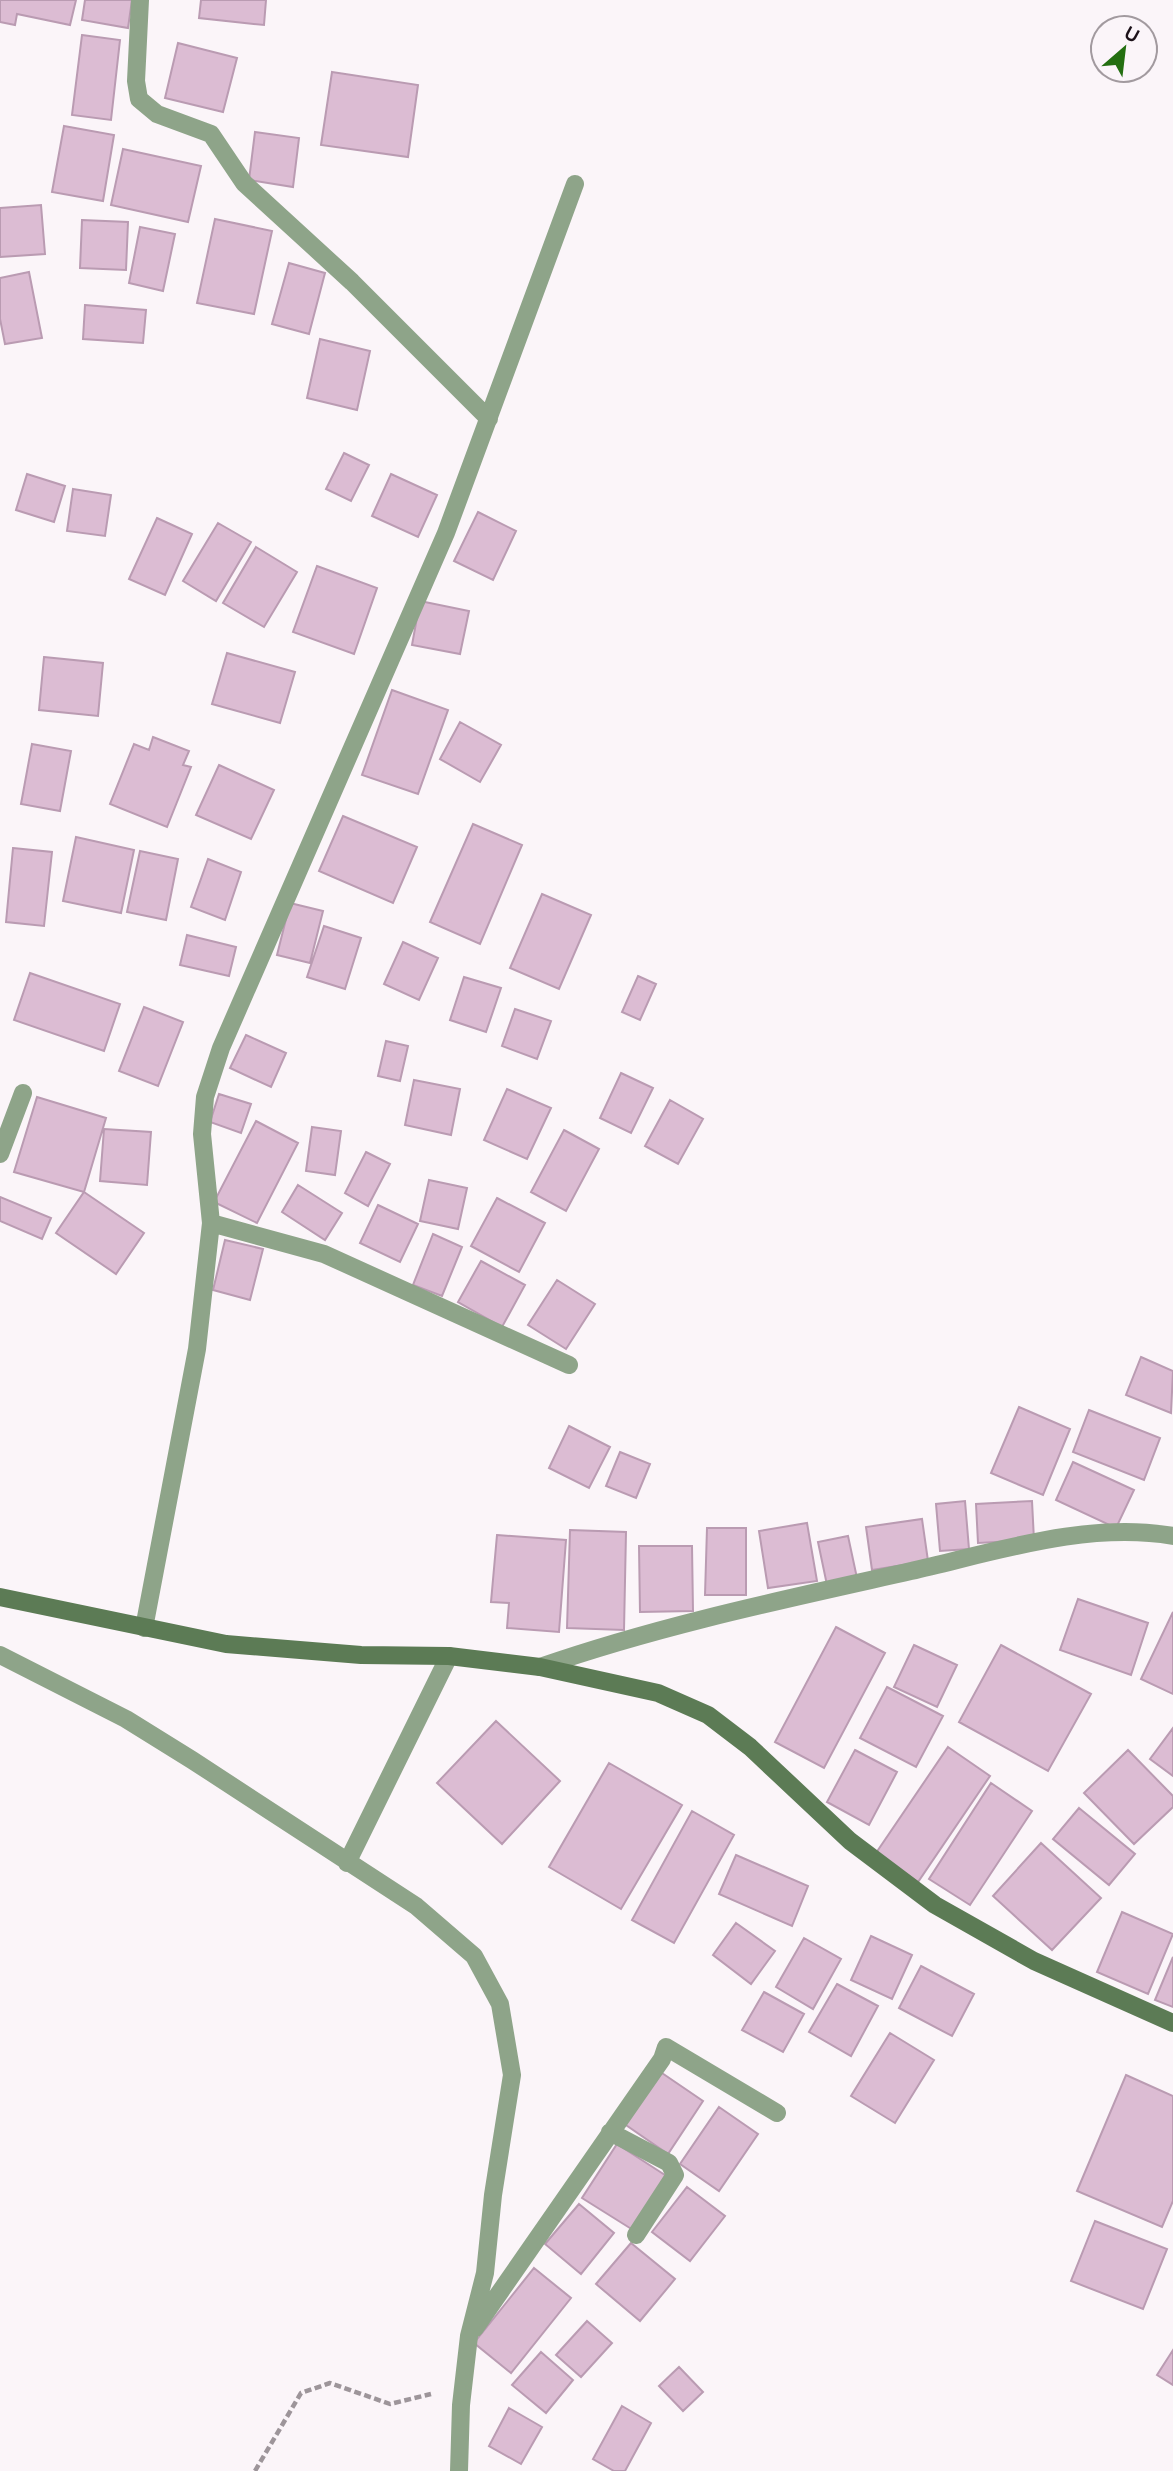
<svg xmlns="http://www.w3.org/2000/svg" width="1173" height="2471" font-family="Cabin,sans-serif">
	<rect width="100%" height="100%" fill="#fbf5f9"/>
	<path fill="#dcbcd3" stroke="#ba9bb2" stroke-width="2" d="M0,0H76L70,25L17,14L15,25L0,22Z
		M85,0H132L128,28L82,20Z
		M201,0H266L264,25L199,18Z
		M82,35L120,40L111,120L72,115Z
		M178,43L237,58L223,112L165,98Z
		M332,72L418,85L408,157L321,145Z
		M64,126L114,135L103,201L52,192Z
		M255,132L299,138L293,187L249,180Z
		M123,149L201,166L188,222L111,205Z
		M41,205L45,254L0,257V208Z
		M215,219L272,231L254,314L197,303Z
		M82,220L128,222L126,270L80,268Z
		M140,227L175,234L163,291L129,283Z
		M289,263L325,273L309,334L272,324Z
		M29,272L42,338L5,344L0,319V278Z
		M85,305L146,310L143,343L83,339Z
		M320,339L370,351L357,410L307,398Z
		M344,453L369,465L351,501L326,489Z
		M27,474L65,486L54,522L16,510Z
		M391,474L437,495L418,537L372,516Z
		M73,489L111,495L105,536L67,531Z
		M478,512L516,531L493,580L454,561Z
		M157,518L192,534L165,595L129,579Z
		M218,523L251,542L216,601L183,581Z
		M256,547L297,572L264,627L223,603Z
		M317,566L377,588L354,654L293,632Z
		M420,601L469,611L460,654L412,645Z
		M227,653L295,672L280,723L212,704Z
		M44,657L103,663L98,716L39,710Z
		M392,690L448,710L418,794L362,775Z
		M460,722L501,745L480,782L440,759Z
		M153,737L189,751L183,765L191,767L167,827L110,804L134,744L149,750Z
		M32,744L71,751L60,811L21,804Z
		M219,765L274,790L251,839L196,815Z
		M343,816L417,847L393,903L319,871Z
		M473,824L522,845L480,944L430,922Z
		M76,837L134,850L121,913L63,901Z
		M13,848L52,852L44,926L6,922Z
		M140,851L178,859L166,920L127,912Z
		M208,859L241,872L225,920L191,907Z
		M542,894L591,915L559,989L510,968Z
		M290,903L323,911L310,963L277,955Z
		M324,926L361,938L345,989L307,977Z
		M187,935L236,947L229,976L180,965Z
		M403,942L438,958L419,1000L384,984Z
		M30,973L120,1004L104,1051L14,1020Z
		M638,976L656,984L640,1020L622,1012Z
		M464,977L501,988L486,1032L450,1020Z
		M144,1007L183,1022L158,1086L119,1071Z
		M515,1009L551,1021L537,1059L502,1046Z
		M246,1035L286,1053L271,1087L230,1068Z
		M386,1041L408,1046L400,1081L378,1076Z
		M621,1073L653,1088L631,1133L600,1118Z
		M414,1080L460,1089L451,1135L405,1125Z
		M507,1089L551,1108L527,1159L484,1140Z
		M219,1094L251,1104L241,1133L210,1122Z
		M37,1097L106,1118L84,1192L14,1172Z
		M670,1100L703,1119L678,1164L645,1146Z
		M256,1121L298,1143L257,1223L214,1202Z
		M312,1127L341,1131L335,1175L306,1171Z
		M104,1129L151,1132L147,1185L100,1181Z
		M564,1130L599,1149L566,1211L531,1192Z
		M366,1152L390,1164L368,1206L345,1193Z
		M429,1180L467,1188L458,1229L420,1221Z
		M298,1185L342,1213L325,1240L282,1212Z
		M84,1192L144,1233L116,1274L56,1233Z
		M0,1197L51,1218L42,1239L0,1221Z
		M497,1198L545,1223L519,1272L471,1246Z
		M378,1205L418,1224L400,1262L360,1243Z
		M433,1234L462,1247L442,1296L413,1285Z
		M225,1240L263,1249L250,1300L213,1290Z
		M481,1261L525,1285L502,1327L458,1302Z
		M557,1280L595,1304L566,1349L528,1325Z
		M1141,1357L1173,1371L1171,1413L1126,1395Z
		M1019,1407L1070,1429L1043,1495L991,1473Z
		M1089,1410L1160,1438L1144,1480L1073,1452Z
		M569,1426L610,1447L589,1488L549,1468Z
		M620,1452L650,1464L636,1498L606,1486Z
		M1073,1462L1134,1490L1116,1528L1056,1500Z
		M965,1501L969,1549L940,1551L936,1504Z
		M1032,1501L1034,1540L978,1543L976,1504Z
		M922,1519L928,1561L872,1570L866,1527Z
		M807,1523L817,1581L768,1588L759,1531Z
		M707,1528H746V1595H705Z
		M570,1530L626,1532L624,1630L567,1628Z
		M497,1535L566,1540L559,1632L507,1628L509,1603L491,1602Z
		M848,1536L857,1578L827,1585L818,1542Z
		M639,1546H692L693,1611L640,1612Z
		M1078,1599L1148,1623L1131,1675L1060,1650Z
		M1173,1612V1694L1141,1679Z
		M836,1627L885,1653L824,1768L775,1742Z
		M914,1645L957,1665L937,1707L894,1687Z
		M1001,1645L1091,1694L1048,1771L959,1722Z
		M887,1687L943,1716L916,1767L860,1738Z
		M496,1721L560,1781L502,1844L437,1783Z
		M1173,1728V1776L1150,1759Z
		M948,1747L990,1776L918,1882L876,1853Z
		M855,1750L897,1772L869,1825L827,1802Z
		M1128,1750L1173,1796V1807L1134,1844L1084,1793Z
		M609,1763L682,1805L621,1909L549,1867Z
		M991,1783L1032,1811L970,1905L929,1879Z
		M1079,1808L1135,1854L1109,1885L1053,1839Z
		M692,1811L734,1835L674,1943L632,1920Z
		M1041,1843L1101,1898L1052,1950L993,1896Z
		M736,1855L808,1886L792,1926L719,1894Z
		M1122,1912L1173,1934L1148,1994L1097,1972Z
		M736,1923L775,1951L751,1984L713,1955Z
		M871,1936L912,1955L892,1999L851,1980Z
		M804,1938L841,1959L813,2009L776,1987Z
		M1173,1957V2007L1155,2000Z
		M921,1966L974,1994L952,2036L899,2008Z
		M837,1984L878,2006L851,2056L809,2032Z
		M764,1992L804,2014L783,2052L742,2030Z
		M890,2033L934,2060L895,2123L851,2096Z
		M659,2071L703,2101L668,2154L623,2123Z
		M1126,2075L1173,2096V2201L1162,2227L1077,2191Z
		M719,2107L758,2134L719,2191L680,2164Z
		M617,2144L668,2177L633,2230L582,2198Z
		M687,2187L725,2216L690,2261L652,2232Z
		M579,2204L614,2233L581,2274L545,2244Z
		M1095,2221L1167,2249L1143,2309L1071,2281Z
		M631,2243L675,2279L640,2321L596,2284Z
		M534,2268L571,2298L511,2373L474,2343Z
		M587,2321L612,2343L581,2377L556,2355Z
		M1173,2350V2385L1157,2375Z
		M541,2352L573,2380L546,2413L512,2385Z
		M679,2367L703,2392L683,2411L659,2386Z
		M622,2406L651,2423L625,2471H614L593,2459Z
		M509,2408L542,2427L521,2464L489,2446Z"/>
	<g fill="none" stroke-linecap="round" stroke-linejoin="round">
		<path stroke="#9d959a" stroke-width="4.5" stroke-dasharray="7 3.5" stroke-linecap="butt" d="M255,2471L301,2393L330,2383L390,2404L431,2394"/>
		<path stroke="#8ea489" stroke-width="18" d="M140,0L136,81L139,99L157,114L211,134L244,183L352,282L489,419
			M0,1154L23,1093
			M211,1223L324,1254L569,1365
			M144,1628L197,1349L211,1223L202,1134L205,1097L221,1048L446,533L575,184
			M0,1655L126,1719L192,1760L416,1906L474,1956L500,2004L512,2075L493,2195L485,2273L469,2336L461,2405L459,2471
			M540,1667C661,1625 786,1599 911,1571C995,1552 1087,1521 1173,1536
			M347,1863L449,1656
			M610,2132L669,2163L675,2175L636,2235
			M475,2328L662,2059L666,2047L777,2113"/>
		<path stroke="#5c7b55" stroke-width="18" d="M0,1597L226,1644L361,1655L449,1656L540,1667L658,1693L708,1715L750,1747L850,1841L935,1905L1034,1961L1173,2023"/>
	</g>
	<g transform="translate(1124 49) rotate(28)"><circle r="33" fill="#fbf5f9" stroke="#a29a9f" stroke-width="2"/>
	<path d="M0-5L12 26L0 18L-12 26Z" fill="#246f11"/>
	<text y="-10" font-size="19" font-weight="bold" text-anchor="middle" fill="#1c1119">U</text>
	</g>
</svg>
